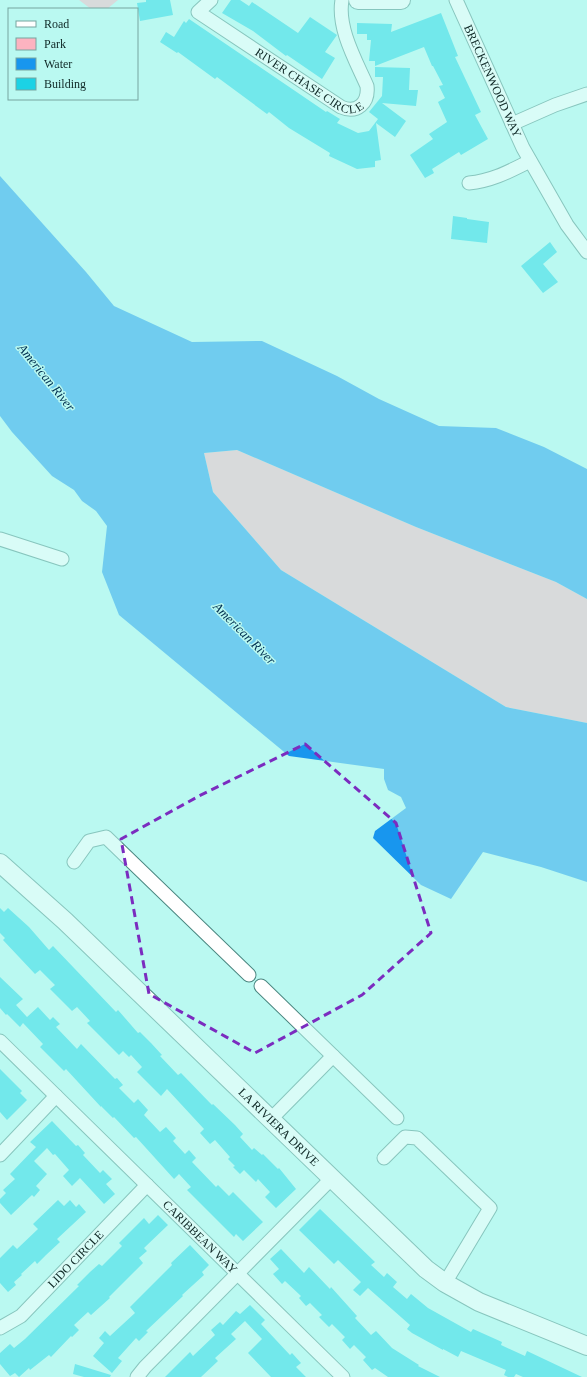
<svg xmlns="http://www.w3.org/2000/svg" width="587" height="1377" font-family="'Times New Roman',serif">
	<rect width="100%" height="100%" fill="#baf9f1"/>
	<path fill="#fcb3c0" d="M79,0H118L107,9H91Z
		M237,450L416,527L556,582L587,599V723L506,707L281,570L213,492L204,453Z"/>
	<path fill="#1896ee" d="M0,176L86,272L114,306L192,342L262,341L337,376L379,399L439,426L496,428L544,447L587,469V599L556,582L416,527L237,450L204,453L213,492L281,570L506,707L587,723V882L541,867L483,852L451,899L421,885L373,838L375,831L406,808L401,797L388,790L384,779V769L289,756L119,615L102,572L107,526L96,511L82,501L74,490L52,476L12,432L0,416Z"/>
	<path fill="#1bd2e5" d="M146,0H170L173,15L140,21L137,3L146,2Z
		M231,0H240L249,6L252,2L298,33L310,17L337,35L325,52L335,58L322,79L287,55L286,56L253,31L222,13Z
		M441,13L458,56L455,57L481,112L475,115L488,139L461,155L459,152L432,169L434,173L425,178L410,155L433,139L429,134L447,122L438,102L445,98L439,86L443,85L433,66H432L424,47L375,66V61H369L371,40H367V34H357V23L392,24L391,32Z
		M189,19L326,112L327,111L340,119L337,123L358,133L369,131L378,119L369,112L382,96L383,77H375V67L410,68L409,90H418L416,106L382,103L406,121L395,137L376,123L381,160L375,161V167L357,169L329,156L330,153L289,128L269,112L267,114L217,77L215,79L178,52L177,53L160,42L166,32L174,37L184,21L186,23Z
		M453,216L467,218V219L489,222L487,243L451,239Z
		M550,242L557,252L543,264L558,282L543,293L521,266Z
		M0,908L4,912L8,908L29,927L49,950L53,946L116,1012L118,1010L138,1033L140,1032L151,1043L162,1055L160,1056L178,1075L181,1073L212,1105L213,1104L235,1125L243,1134L240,1137L252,1150L254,1148L262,1155L263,1154L278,1169L279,1168L296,1189L276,1208L265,1197L270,1192L258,1179L256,1182L244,1170L240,1174L233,1167L235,1166L228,1159L230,1157L215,1140L210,1144L200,1133L204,1129L167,1089L161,1096L137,1072L142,1067L131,1055L129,1057L123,1051L119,1055L87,1023L90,1021L77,1007L72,1011L50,989L55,985L40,970L35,974L3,940L5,938L0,933Z
		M0,977L23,999L16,1005L27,1017L38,1007L50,1020L53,1017L60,1024L56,1027L77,1049L81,1044L115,1079L117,1078L123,1085L119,1088L134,1103L138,1099L148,1110L144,1115L160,1132L166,1127L176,1138L173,1141L185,1154L189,1150L196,1158L192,1162L216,1187L218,1185L229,1196L233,1192L263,1222L243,1241L236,1234L234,1237L187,1190L191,1187L179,1174L174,1179L136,1137L134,1138L114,1117L113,1118L101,1106V1107L66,1069L64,1071L40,1047L43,1044L23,1023L20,1027L7,1014L6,1015L0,1008Z
		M0,1069L22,1091L20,1093L27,1100L7,1120L0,1112Z
		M52,1121L76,1146L78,1145L85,1153L83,1155L100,1173L103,1170L112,1179L106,1184L115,1194L104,1204L80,1178L72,1186L63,1176L69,1170L55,1154L53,1155L47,1148L34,1161L47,1174L36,1186L40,1190L34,1197L32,1195L11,1215L0,1203V1199L6,1193L3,1190L15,1179L10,1174L36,1147L30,1142Z
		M58,1200L64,1206L70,1200L76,1207L79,1204L86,1212L57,1239L60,1242L46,1255L37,1264L35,1261L21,1274L22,1275L14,1282L16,1285L8,1292L0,1283V1258L13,1245L17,1249L38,1229L33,1224Z
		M320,1209L375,1262L371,1265L384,1277L387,1273L397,1282L393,1287L407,1299L411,1294L428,1308L471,1332L473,1329L502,1342L501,1345L525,1356L527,1351L582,1377H523L516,1374L514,1377H508L504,1375L506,1370L461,1351L458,1357L443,1349V1350L412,1333L407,1329L410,1325L368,1288L360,1296L353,1290L361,1282L338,1260L334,1264L299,1230Z
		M158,1215L168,1225L144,1248L147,1251L139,1258L143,1263L109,1297L110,1298L91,1315L88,1312L74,1325L79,1330L72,1337L71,1336L51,1357L49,1355L30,1370L29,1368L19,1377L15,1373L10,1376L0,1364V1353L10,1344L14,1348L25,1339L79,1286L77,1285L90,1272L99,1264L102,1266L122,1246L119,1243L144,1218L149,1224Z
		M190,1245L209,1265L202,1272L204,1275L182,1295L183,1296L146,1331L148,1332L139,1341L136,1338L118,1358L122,1361L112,1373L93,1356L104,1343L99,1338L105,1331L110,1336L135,1313L130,1307L172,1265L171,1263Z
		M281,1249L304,1273L309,1267L330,1289L331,1287L357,1316L355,1318L371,1335L376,1331L392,1348L419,1365L418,1366L440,1377H388L375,1368L372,1370L363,1360L366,1357L354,1345L350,1349L342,1340L345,1337L332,1324L329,1327L319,1317L322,1315L310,1303L306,1306L299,1298L301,1296L285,1281L282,1284L273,1274L279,1269L270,1259Z
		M250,1305L265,1320L261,1324L290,1355L292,1353L301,1363L296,1367L306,1377H271L248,1353L262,1339L245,1321L231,1334L236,1339L215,1358L218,1361L201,1377H165L190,1352L193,1356L215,1335L211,1330L220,1322L223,1325L236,1311L240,1314Z
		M75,1364L111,1375L110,1377H84L73,1374Z"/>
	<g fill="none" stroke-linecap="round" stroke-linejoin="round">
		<g stroke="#4b8781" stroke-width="15">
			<g id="street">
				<path id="s1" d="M211,0L198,12L341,107C357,114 369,103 367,86C356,61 337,28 342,0"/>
				<path id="s2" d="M456,0L523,148L567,225L587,252"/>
				<path d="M512,124L555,105L587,94"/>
				<path d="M469,183C492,181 510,171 530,161"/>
				<path d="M0,539L62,559"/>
				<path d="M74,862L89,841L106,837L249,975"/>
				<path d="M261,986L397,1118"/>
				<path id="s3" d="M0,1041L343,1377"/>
				<path d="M271,1119L333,1056"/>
				<path d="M0,1155L56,1096"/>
				<path d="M384,1158L405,1137L417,1138L490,1208L445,1283"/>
				<path id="s4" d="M0,1328L21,1316L147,1185"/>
				<path d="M137,1377L145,1367L332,1178"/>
			</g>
		</g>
		<g stroke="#4b8781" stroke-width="20">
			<g id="secondary">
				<path d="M358,0H401"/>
				<path id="s5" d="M0,863L65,921L426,1269L445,1283L479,1302L587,1346"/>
			</g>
		</g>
		<use href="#street" stroke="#fff" stroke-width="13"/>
		<use href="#secondary" stroke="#fff" stroke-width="18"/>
	</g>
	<path d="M0 0H587V1377H0ZM305,744L396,823L431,933L362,995L255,1053L149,994L121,839L199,796Z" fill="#baf9f1" fill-opacity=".55" fill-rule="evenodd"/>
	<path fill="none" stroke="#7b2cbf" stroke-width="3" stroke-dasharray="8 5" stroke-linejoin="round" d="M305,744L396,823L431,933L362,995L255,1053L149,994L121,839L199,796Z"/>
	<g text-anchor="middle" stroke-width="3" stroke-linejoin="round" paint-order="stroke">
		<g font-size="12" fill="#0f2826" stroke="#baf9f1">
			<text dy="4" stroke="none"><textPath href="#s1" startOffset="150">RIVER CHASE CIRCLE</textPath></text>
			<text dy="4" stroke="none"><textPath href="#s2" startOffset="89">BRECKENWOOD WAY</textPath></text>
			<text dy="4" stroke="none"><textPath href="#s5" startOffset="384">LA RIVIERA DRIVE</textPath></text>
			<text dy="4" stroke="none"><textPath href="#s3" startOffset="280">CARIBBEAN WAY</textPath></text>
			<text dy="4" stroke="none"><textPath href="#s4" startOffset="103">LIDO CIRCLE</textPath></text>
		</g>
		<g font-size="13" font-style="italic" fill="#002f51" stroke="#baf9f1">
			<text transform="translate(47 377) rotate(51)" y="5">American River</text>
			<text transform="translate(245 633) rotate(45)" y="5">American River</text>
		</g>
	</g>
	<rect x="8" y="8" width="130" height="92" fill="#baf9f1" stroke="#76a5a0"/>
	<rect x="16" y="21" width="20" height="6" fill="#ffffff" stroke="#76a5a0"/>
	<text x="44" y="28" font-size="12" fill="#0f2826">Road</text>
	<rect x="16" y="38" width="20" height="12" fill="#fcb3c0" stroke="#76a5a0"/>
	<text x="44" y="48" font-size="12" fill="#0f2826">Park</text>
	<rect x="16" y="58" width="20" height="12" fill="#1896ee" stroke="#76a5a0"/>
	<text x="44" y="68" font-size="12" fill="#0f2826">Water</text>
	<rect x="16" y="78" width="20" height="12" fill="#1bd2e5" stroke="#76a5a0"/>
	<text x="44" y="88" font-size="12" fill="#0f2826">Building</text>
</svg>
